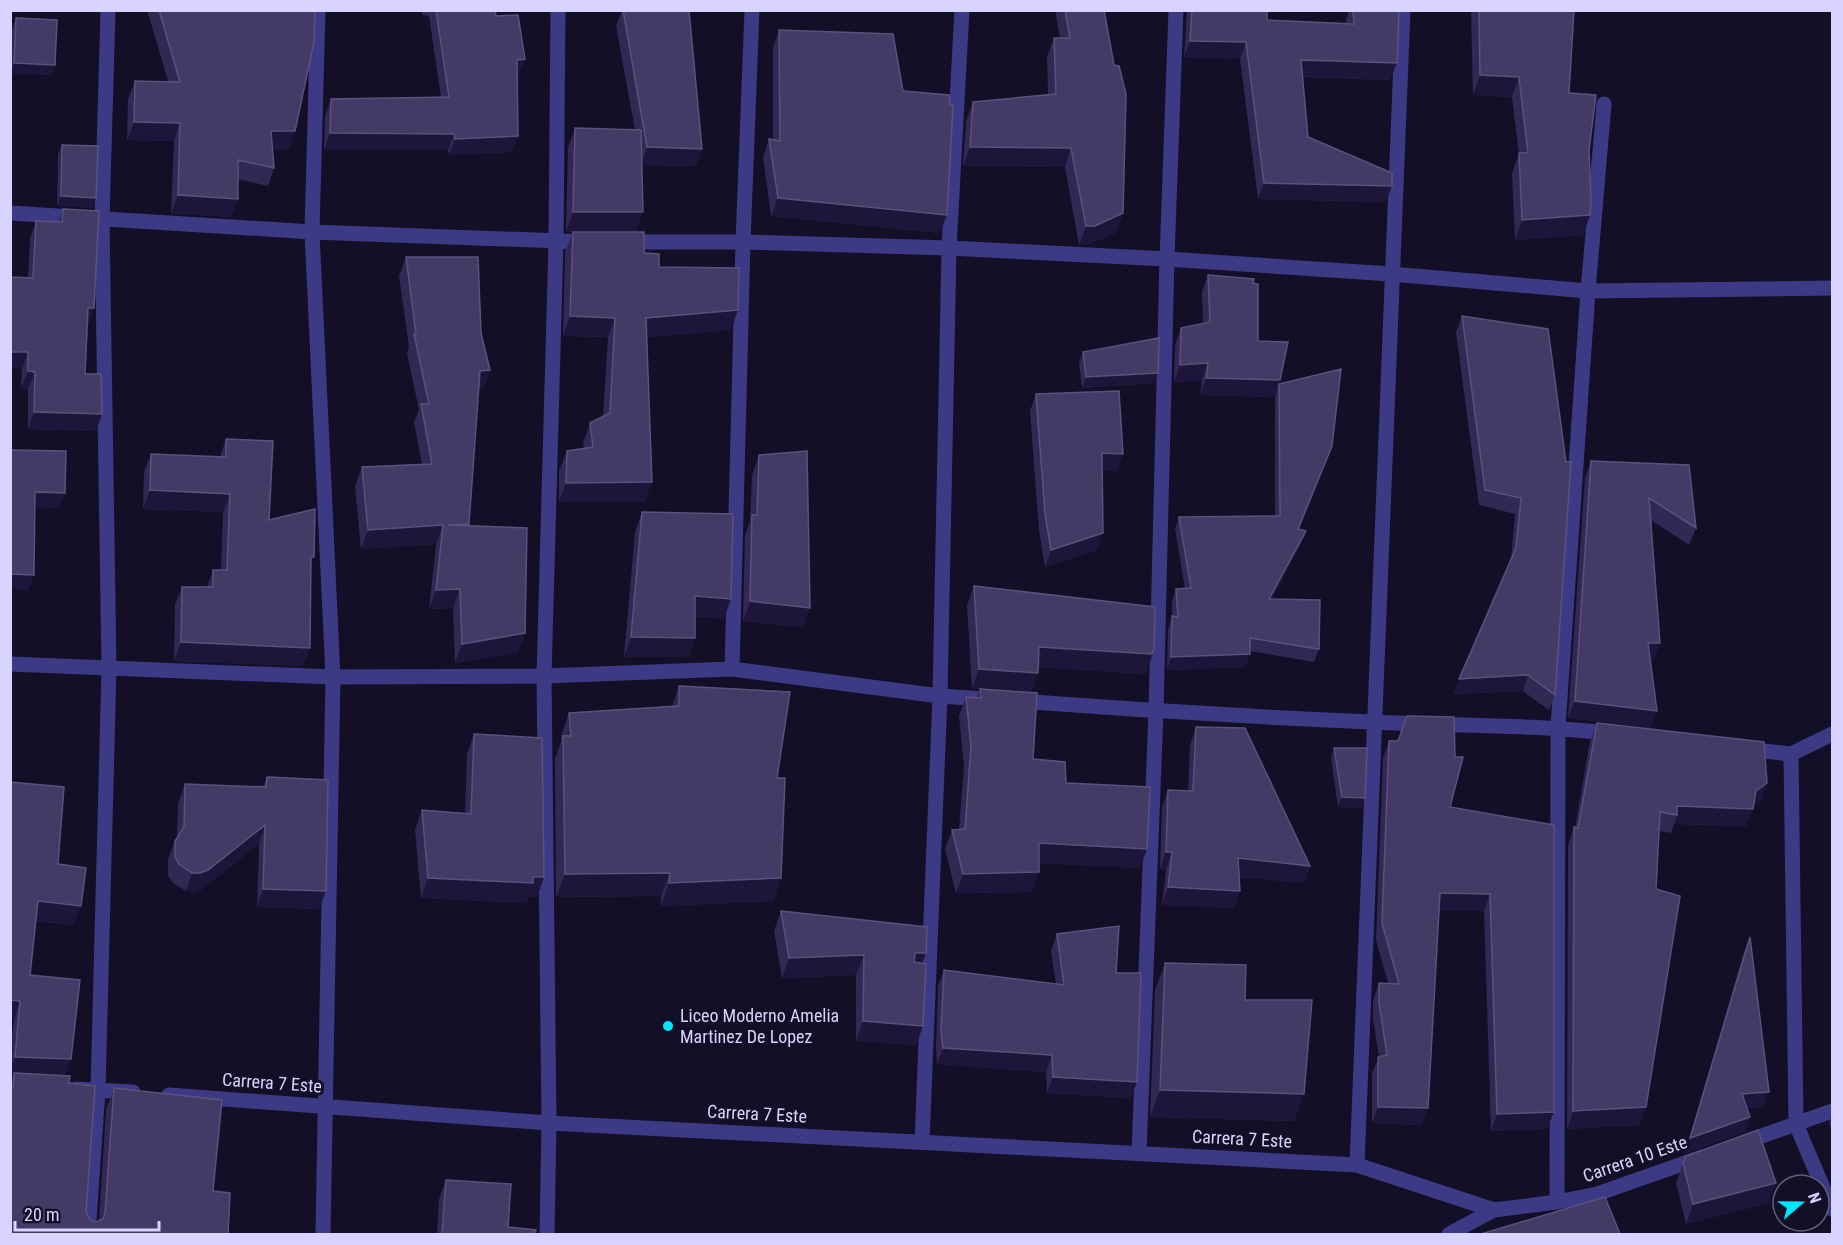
<svg xmlns="http://www.w3.org/2000/svg" width="1843" height="1245" font-family="'Roboto Condensed',sans-serif">
	<rect width="100%" height="100%" fill="#130f26"/>
	<g fill="none" stroke-linecap="round" stroke-linejoin="round">
		<path stroke="#3d3a85" stroke-width="15" d="M318,10L312,232L333,677L323,1234
			M10,213L312,232L589,242
			M625,242H743L949,248L1167,259L1391,274L1588,291L1832,288
			M10,664L333,677L544,676L732,669L940,696L985,699
			M732,669L743,242L752,10
			M1018,701C1136,710 1254,717 1372,722C1453,726 1533,724 1613,734
			M1745,749L1791,754L1832,734
			M1791,754L1796,1124L1832,1209
			M76,1089L133,1092
			M169,1095L549,1123L1357,1165L1494,1210
			M922,1142L940,696L949,248L962,10
			M1742,1143L1832,1111
			M1139,1153L1156,711L1167,259L1176,10
			M1357,1165L1403,10
			M1557,1202L1558,727L1588,291L1604,104
			M88,1234L98,1090L109,668L102,219L108,10
			M547,1234L549,1123L544,676L556,242L558,10
			M1449,1234L1494,1210L1557,1202L1597,1194L1702,1157"/>
	</g>
	<path fill="#312854" d="M147,10H315L289,150H273L274,168L268,186L238,179V199L231,217L171,213L174,141L127,140L128,99L135,81H168Z
		M422,10H495L496,16L525,59L518,76L512,152L449,155L448,150H324L325,116L331,99L441,97L429,16L422,15Z
		M622,10H689L696,166L642,165L636,232L644,253L731,330L647,337L645,502H559V471L567,451L584,448L583,443L590,423L603,416L608,337L563,336L565,252L573,232H566L568,147L575,128L635,130L616,26Z
		M1055,10H1104L1123,213L1116,232L1088,245H1079L1065,167L963,166L966,121L973,102L1048,95L1047,57L1054,38H1060Z
		M1187,10H1267V20L1346,23V21L1349,10H1353L1390,80L1302,77L1308,137L1386,202L1258,199L1240,59L1184,57Z
		M1471,10H1574L1569,93L1589,150L1590,215L1583,235L1515,240L1512,173L1519,154L1512,97L1473,95Z
		M16,18L55,65L51,75L11,73L12,28Z
		M779,30L903,91L940,233L771,216L763,157L769,139L773,140V48Z
		M62,145L93,208L57,206L58,155Z
		M63,209L94,308L88,326H87L85,374L102,414L96,431L28,429V389L21,388L22,369H10V277L28,278L30,238L36,221L58,222Z
		M406,257L481,333L490,370L483,389L478,390L468,526L525,633L518,652L455,663L453,608L429,609L436,544L361,549L355,486L362,467L422,464L414,422L419,410L407,353L409,347L399,276Z
		M1208,275L1253,283L1258,341L1280,380L1274,397L1200,395L1202,380L1174,382L1175,345L1181,328L1203,324L1202,292Z
		M1462,316L1548,329L1555,695L1549,710L1523,691L1453,694L1511,560L1515,514L1479,505L1456,332Z
		M1083,352L1158,373L1154,383L1082,388L1079,362Z
		M1279,384L1327,459L1299,529L1301,543L1272,599L1319,649L1314,662L1250,651V654L1245,667L1167,670L1168,629L1172,617V602L1176,589H1185L1175,529L1179,517L1275,516V397Z
		M1036,394L1117,471L1102,470L1097,550L1045,567L1039,531L1030,411Z
		M226,439L269,520L311,564L303,666L174,661L175,605L182,587H207L213,570H221L223,512L143,509L144,472L151,454L220,457Z
		M759,455L810,608L803,627L743,621L745,535L750,521L752,475Z
		M1591,461L1696,528L1689,545L1651,520L1654,660H1650L1651,728L1568,718L1585,478Z
		M642,512L724,619L695,616L688,657H624L635,532Z
		M974,586L1154,651L1145,674L1038,667L1031,692L1033,759L1066,783L1140,868L1039,863L1032,892L956,893L945,849L952,830L959,829L964,766L959,716L966,697L977,698L980,689L972,688L967,605Z
		M679,686L777,778L781,878L773,901L661,906V896L556,897L555,759L561,741V736L569,713L672,706Z
		M1597,723L1767,783L1761,801L1753,806L1746,826L1674,824L1671,833L1659,831L1640,1125L1567,1129L1568,845L1574,827L1575,828L1590,741Z
		M1196,727L1310,866L1304,883L1239,877L1234,908L1162,905L1166,870L1160,869L1162,807L1168,790L1188,791L1190,745Z
		M474,734L544,877L537,897H528L526,903L421,898L415,830L422,810L465,813L467,754Z
		M1389,741L1450,807L1554,825L1547,1129L1491,1131L1484,911L1439,910L1422,1125L1372,1123V1073L1379,1057L1373,1019V1000L1379,983H1388L1376,940L1383,758Z
		M1334,748L1361,808L1338,807L1331,758Z
		M267,777L319,909L257,907L259,844L202,889L194,892L186,891L173,883L168,876V859L175,841L177,837L178,803L185,784L263,787Z
		M10,782L58,864L74,925L36,921L30,975L65,1076L69,1083L86,1212L90,1220L96,1222L99,1221L106,1110L114,1088L213,1191L228,1234H10V1083L13,1076H10V1052L14,1020Z
		M781,911L926,953L922,963L923,1026L916,1045L856,1041V975L782,978L774,931Z
		M1057,934L1116,973L1131,1098L1047,1093L1046,1072L937,1064L936,1047L938,986L944,970L1056,984L1051,951Z
		M1750,937L1764,1107L1747,1108L1745,1132L1685,1153L1744,952Z
		M1165,963L1245,1000L1304,1094L1294,1121L1150,1117L1155,990Z
		M1833,1113V1135L1829,1122Z
		M1686,1156L1769,1203L1686,1224L1676,1183Z
		M446,1180L508,1227L535,1234H437L439,1199Z"/>
	<path fill="#1d163a" d="M1190,41L1246,42L1240,59L1184,57Z
		M525,59L518,76L511,77L517,60Z
		M1301,60L1397,63L1390,80L1295,76Z
		M14,63L55,65L51,75L11,73Z
		M1480,75L1519,77L1512,97L1473,95Z
		M134,122L180,123L174,141L127,140Z
		M271,131H295L289,150H264Z
		M330,133L454,134L448,150H324Z
		M518,136L512,152L449,155L455,139Z
		M647,147L702,149L696,166L641,165Z
		M970,147L1071,148L1065,167L963,166Z
		M1264,183L1392,186L1386,202L1258,199Z
		M178,195L238,199L231,217L171,213Z
		M61,196L96,198L93,208L57,206Z
		M778,198L947,215L940,233L771,216Z
		M573,212H643L636,232H566Z
		M1123,213L1116,232L1088,245H1079L1086,226Z
		M1590,215L1583,235L1515,240L1522,220Z
		M88,308H94L88,326L81,325Z
		M738,310L731,330L639,338L646,318Z
		M570,316L615,318L608,337L563,336Z
		M10,352H28L22,369H10Z
		M1208,363L1202,380L1174,382L1180,365Z
		M490,370L483,389L473,390L480,371Z
		M28,371L35,372L28,389L21,388Z
		M1158,373L1154,383L1082,388L1086,377Z
		M1206,378L1280,380L1274,397L1200,395Z
		M34,412L102,414L96,431L28,429Z
		M1102,453L1123,454L1117,471L1095,470Z
		M652,482L645,502H559L566,483Z
		M150,490L230,494L223,512L143,509Z
		M35,492L65,493L59,508L30,507Z
		M443,525L436,544L361,549L368,530Z
		M1306,531L1301,543L1265,612L1269,599Z
		M1103,533L1097,550L1045,567L1051,550Z
		M10,574L34,575L28,590H10Z
		M460,589L453,608L429,609L436,590Z
		M695,596L731,599L724,619L688,615Z
		M750,601L810,608L803,627L743,621Z
		M525,633L518,652L455,663L462,644Z
		M631,637L695,638L688,657H624Z
		M181,642L310,648L303,666L174,661Z
		M1648,643H1660L1654,660H1642Z
		M1039,647L1153,651H1154L1145,674L1032,667Z
		M1250,654L1245,667L1167,670L1171,657Z
		M979,669L1038,673L1031,693L972,688Z
		M1528,675L1523,691L1453,694L1459,679Z
		M1575,701L1657,711L1651,728L1568,718Z
		M1767,783L1761,801L1750,808L1756,791Z
		M1342,797L1365,798L1361,808L1338,807Z
		M1677,806L1753,809L1746,826L1674,824L1677,815Z
		M265,825L259,844L202,889L194,892L186,891L192,873Z
		M1039,843L1147,849L1140,868L1032,863Z
		M1166,852H1172L1166,870L1160,869Z
		M1238,858L1310,866L1304,883L1232,876Z
		M1039,872L1032,892L956,893L963,874Z
		M670,873L661,896L556,897L565,874Z
		M544,877L537,897H528L526,903L421,898L428,878Z
		M781,878L773,901L661,906L669,883Z
		M1168,887L1240,891L1234,908L1162,905Z
		M263,889L326,891L319,909L257,907Z
		M1440,893L1490,894L1484,911L1434,910Z
		M38,901L81,906L74,925L32,920Z
		M915,953H926L919,972L908,973Z
		M864,955L856,975L782,978L789,958Z
		M10,1000L20,1001L14,1020L10,1019Z
		M863,1021L923,1026L916,1045L856,1041Z
		M943,1048L1052,1055L1046,1072L937,1064Z
		M15,1057L71,1059L64,1078L14,1073L13,1076H10V1069Z
		M1053,1077L1137,1082L1131,1098L1047,1093Z
		M1160,1090L1304,1094L1294,1121L1150,1117Z
		M1769,1092L1764,1107L1737,1108L1742,1094Z
		M1378,1107L1428,1108L1422,1125L1372,1123Z
		M1646,1107L1640,1125L1567,1129L1573,1111Z
		M1554,1112L1547,1129L1491,1131L1497,1114Z
		M1750,1117L1745,1132L1685,1153L1690,1138Z
		M1776,1183L1769,1203L1686,1224L1693,1204Z"/>
	<path fill="#433a66" stroke="#5a527e" stroke-width="1.5" d="M159,10H315L314,42L295,131H271L274,168L238,160V199L178,195L180,123L134,122L135,81L180,82Z
		M436,10H495L496,16L518,15L525,59L517,60L518,136L455,139L454,134L330,133L331,99L449,97Z
		M623,10H689L702,149L647,147Z
		M1065,10H1104L1114,65L1119,66L1126,94L1123,213L1095,226H1086L1071,148L970,147L973,102L1056,94L1054,38H1070Z
		M1192,10H1267V20L1354,24L1353,10H1399L1397,63L1301,60L1308,137L1392,173V186L1264,183L1246,42L1190,41Z
		M1479,10H1574L1569,93L1596,95L1589,150L1591,201L1590,215L1522,220L1519,153H1528L1519,77L1480,75Z
		M16,18L57,20L55,65L14,63Z
		M779,30L893,34L903,91L949,95L950,105H953L947,215L778,198L769,139L780,141Z
		M575,128L641,130L643,212H573Z
		M62,145L98,146L96,198L61,196Z
		M63,209L99,211L94,308H88L85,374H101L102,414L34,412L35,372L28,371V352H10V277L33,278L36,221L62,222Z
		M573,232H644V253L659,254V267L739,268L738,310L646,318L652,482L566,483L567,451L593,447L590,423L610,413L615,318L570,316Z
		M406,257H478L481,333L490,370L480,371L469,524L448,525L527,528L525,633L462,644L460,589L436,590L443,525L368,530L362,467L432,464L421,404H429L414,334H416Z
		M1208,275L1254,279L1253,283L1258,284V341L1288,342L1280,380L1206,378L1208,363L1180,365L1181,328L1210,322Z
		M1462,316L1548,329L1566,462H1571L1555,695L1528,675L1459,679L1516,548L1521,498L1485,490Z
		M1159,338L1158,373L1086,377L1083,352Z
		M1341,369L1332,446L1298,529L1306,531L1269,599L1320,600L1319,649L1250,638V654L1171,657L1172,616L1178,617L1176,589L1191,588L1179,517L1280,516L1279,384Z
		M1119,391L1123,454L1102,453L1103,533L1051,550L1045,514L1036,394Z
		M226,439L273,441L269,520L315,509L314,557H311L310,648L181,642L182,587H213V570H227L230,494L150,490L151,454L226,457Z
		M10,450L66,451L65,493L35,492L34,575L10,574Z
		M807,451L810,608L750,601L752,515H757L759,455Z
		M1591,461L1689,465L1696,528L1649,498L1660,643H1648L1657,711L1575,701Z
		M642,512L733,514L731,599L695,596V638L631,637Z
		M974,586L1155,607L1154,651H1153L1152,654L1039,647L1038,673L979,669Z
		M679,686L790,692L777,778H785L781,878L669,883L670,873L565,874L563,736H571L569,713L679,706Z
		M980,689L1037,693L1033,759L1065,762L1066,783L1150,787L1147,849L1039,843V872L963,874L952,830L965,829L971,746L966,697L981,698Z
		M1407,716L1454,717L1455,757H1463L1450,807L1554,825V1112L1497,1114L1490,894L1440,893L1428,1108L1378,1107V1057L1387,1055L1379,1003V983L1399,984L1382,923L1389,741H1398Z
		M1597,723L1764,742L1767,783L1756,791L1753,809L1677,806V815L1660,812L1656,889L1680,896L1646,1107L1573,1111L1574,827L1578,828Z
		M1196,727L1245,728L1310,866L1238,858L1240,891L1168,887L1172,852H1166L1168,790L1193,791Z
		M474,734L542,738L544,877H533V883L428,878L422,810L471,814Z
		M1334,748H1367L1365,798L1342,797Z
		M267,777L328,780L326,891L263,889L265,825L208,870L200,873H192L179,864L175,857V841L184,827L185,784L266,787Z
		M10,782L64,787L58,864L86,868L81,906L38,901L30,975L80,980L71,1059L15,1057L20,1001L10,1000Z
		M781,911L927,927L926,953H915L914,962L926,964L923,1026L863,1021L864,955L789,958Z
		M1119,926L1116,973H1141L1137,1082L1053,1077L1052,1055L943,1048L941,1031L944,970L1064,985L1057,934Z
		M1750,937L1769,1092L1742,1094L1750,1117L1690,1138Z
		M1165,963L1246,965L1245,1000H1312L1304,1094L1160,1090Z
		M14,1073L70,1076L69,1083L95,1086L86,1212L90,1220L96,1222L103,1219L105,1213L114,1088L222,1100L213,1191L230,1193L228,1234H10V1087L13,1088Z
		M1758,1130L1776,1183L1693,1204L1683,1163L1686,1156Z
		M446,1180L511,1184L508,1227L536,1230L535,1234H442Z
		M1605,1197L1620,1234H1481Z"/>
	<circle fill="#00e5ff" stroke="#130f26" stroke-width="2" cx="668" cy="1026" r="6"/>
	<g text-anchor="middle" stroke-width="6" stroke-linejoin="round" paint-order="stroke">
		<g font-size="18" fill="#d9d4ff" stroke="#130f26" text-anchor="start">
			<text x="680" y="1022">Liceo Moderno Amelia<tspan x="680" dy="21">Martinez De Lopez</tspan></text>
		</g>
		<g font-size="18" fill="#d9d4ff" stroke="#130f26">
			<text transform="translate(272 1083) rotate(4)" y="6">Carrera 7 Este</text>
			<text transform="translate(757 1114) rotate(3)" y="6">Carrera 7 Este</text>
			<text transform="translate(1242 1139) rotate(3)" y="6">Carrera 7 Este</text>
			<text transform="translate(1635 1159) rotate(-19)" y="6">Carrera 10 Este</text>
		</g>
	</g>
	<rect width="1843" height="1245" fill="none" stroke="#d9d4ff" stroke-width="24"/>
	<g transform="translate(1801 1203) rotate(70)"><circle r="28" fill="#130f26" stroke="#625e7d" stroke-width="1.5"/>
	<path d="M0-4.5L10 22L0 15L-10 22Z" fill="#00e5ff"/>
	<text y="-9" font-size="16" font-weight="bold" text-anchor="middle" fill="#d9d4ff">N</text>
	</g>
	<path d="M15 1221v9h144v-9" fill="none" stroke="#d9d4ff" stroke-width="3"/>
	<text x="24" y="1221" font-size="18" fill="#d9d4ff" stroke="#130f26" stroke-width="4.5" paint-order="stroke">20 m</text>
</svg>
